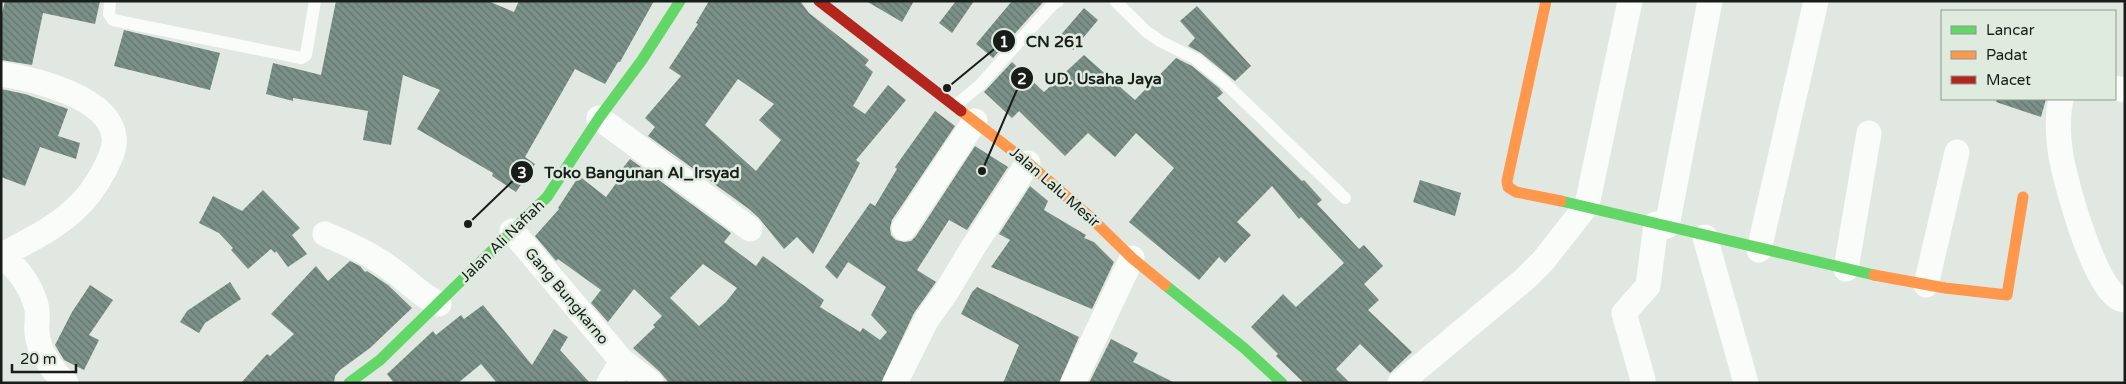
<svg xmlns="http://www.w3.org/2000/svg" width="2126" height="384" font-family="'Varela Round',sans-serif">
	<defs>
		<pattern id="building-back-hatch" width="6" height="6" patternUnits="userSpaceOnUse" patternTransform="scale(1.25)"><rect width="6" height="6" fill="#7a9088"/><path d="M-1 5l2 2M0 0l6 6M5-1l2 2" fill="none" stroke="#63756e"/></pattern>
	</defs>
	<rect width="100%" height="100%" fill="#e1e8e1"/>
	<path fill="url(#building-back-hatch)" fill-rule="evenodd" d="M5,1H100L95,24L43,13L32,65L1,60V18Z
		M336,1H488L514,12L519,1H654L620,62H618L605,84L575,69L525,157L535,164L516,192L492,176L493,173L417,129L440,90L403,75L391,145L363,140L368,111L293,98V101L266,94L273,63L321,75Z
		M709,1H800L809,13L869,60L865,65L873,72L853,106L865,114L888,85L906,100L856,160L860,163L813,254L797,237L784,249L759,218L749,209L648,136L655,127L645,118L681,76L669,68L698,24L696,23ZM738,79L774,104L759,120L781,140L756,171L705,125Z
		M866,1H914L902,22Z
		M956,1H974L952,33L939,23Z
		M1012,1H1044L993,58L976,44Z
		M1197,6L1251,66L1235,81L1201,53L1188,46L1195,38L1180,21Z
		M1084,8L1098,20L1073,50L1059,37Z
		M124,30L220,53L210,90L114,66Z
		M1084,55L1135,100L1176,58L1192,66L1219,88L1223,93L1217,98L1302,181L1304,180L1322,200L1317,204L1359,249L1364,245L1383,266L1364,284L1379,300L1368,310L1412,352L1390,373L1360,344L1336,369L1350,383H1304L1276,356L1278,354L1251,327L1283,294L1296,307L1344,263L1301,217L1299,219L1272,186L1237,222L1251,235L1225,263L1219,257L1199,280L1129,222L1174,168L1136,133L1115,157L1088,133L1065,156L1019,111L1012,118L984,92L1012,62L1044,92Z
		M1,89L25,94L68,109L58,136L80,143L76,159L40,147L25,186L1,177Z
		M1997,99H2046L2041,117L1996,102Z
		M935,111L955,126L892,220L890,228L891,235L896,240L904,242L911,241L916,236L975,146L1008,167L967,230L949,220L917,270L936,282L914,313L881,383H669L660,372L633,348L655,327L653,325L662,316L634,289L608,322L591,303L601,290L558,259L556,261L535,236L559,209L558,208L579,176L606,197L625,171L622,169L630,159L731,233L724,242L756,266L763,256L824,300L820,307L860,332L863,328L880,340L887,332L871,315L886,287L848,262L837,279L825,267L870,203L875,206L897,169L895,167ZM703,264L737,288L726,302L699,326L670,298Z
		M1420,180L1461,193L1455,216L1413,202Z
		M1030,186L1048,201L1044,210L1086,235L1084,238L1094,242L1114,262L1092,309L991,267L1010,240L999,234Z
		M263,190L300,228L292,235L307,254L288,267L276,251L275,253L271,249L248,269L231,250L233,248L219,233L199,223L213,196L242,211Z
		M350,261L360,266L365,272L367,271L388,285L412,308L370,348L340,370L335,376L334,383H241L267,354L270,356L294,334L271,314L316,266L328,281Z
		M230,282L241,299L205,323L199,333L180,322L187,311Z
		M90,285L113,300L89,335L99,340L84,370L64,360L55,345L72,312Z
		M977,287L1079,337L1059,383H1003L1019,345L961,314L972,292Z
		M483,305L532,365L554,329L568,337L560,350L590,383H497L481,364L458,383H394L387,374L433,331L436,335L461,315L464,319Z
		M1111,339L1138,353L1133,362L1175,383H1089Z"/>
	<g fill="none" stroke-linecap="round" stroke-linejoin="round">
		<path stroke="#fafcfa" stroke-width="12" d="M110,1L109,14L113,20L301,58L306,55L315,1
			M1115,1L1147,32L1160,41L1196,59L1224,82L1345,198
			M956,105L980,85L1053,4L1058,1"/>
		<path stroke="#fafcfa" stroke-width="25" d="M1,74C34,79 110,97 114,137C116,148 109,160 105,169C96,186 87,199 73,211C52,230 26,242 2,255
			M2115,88L2125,90
			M2061,99C2057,117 2058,138 2061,156C2065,180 2097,301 2125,300
			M599,118L750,229
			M1667,226L1710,1
			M904,228L975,121
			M512,231L622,361L651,383
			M325,234C348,244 371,254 391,269C407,280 421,296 439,304
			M1705,237L1746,383
			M1759,250L1816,1
			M1,255C18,268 30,284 36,305C39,314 36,324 37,333C39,352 52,371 66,383
			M1846,269L1869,133
			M1926,285L1957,152
			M1643,380L1624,313L1648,286L1656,224
			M609,383L622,361
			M895,383L927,319L945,294L972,249L1028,163
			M1073,383L1132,258
			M1400,383L1526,278L1543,261L1587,205L1630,1"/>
		<path stroke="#63d668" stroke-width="11" d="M1561,201L1874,275
			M1165,285L1244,348L1282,383
			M349,383L380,360L547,197L599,118L642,60L680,1"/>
		<path stroke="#ff974d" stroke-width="11" d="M1546,1L1507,181L1508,187L1516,192L1561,201
			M961,111L1028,163L1090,217L1132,258L1165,285
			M1874,275L1945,288L2007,295L2023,197"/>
		<path stroke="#b3261e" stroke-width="11" d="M819,1L961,111"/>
	</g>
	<g text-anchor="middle" stroke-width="5" stroke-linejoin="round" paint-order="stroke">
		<g font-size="15" fill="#181d19" stroke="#deebde">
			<text transform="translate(1055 187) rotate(41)" y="5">Jalan Lalu Mesir</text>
			<text transform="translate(502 241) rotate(-44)" y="5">Jalan Ali Nafiah</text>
			<text transform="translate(567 296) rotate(50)" y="5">Gang Bungkarno</text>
		</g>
	</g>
	<path fill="none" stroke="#181d19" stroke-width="2" d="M947 88L1004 41M982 171L1022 78M468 224L522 172"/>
	<g fill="#181d19" stroke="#deebde" stroke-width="2">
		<circle cx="947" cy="88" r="5"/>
		<circle cx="982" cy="171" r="5"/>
		<circle cx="468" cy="224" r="5"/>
		<circle cx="1004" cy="41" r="12"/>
		<circle cx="1022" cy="78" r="12"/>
		<circle cx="522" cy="172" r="12"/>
	</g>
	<g font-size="15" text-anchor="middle" font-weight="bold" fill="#fff">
		<text x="1004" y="47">1</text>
		<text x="1022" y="84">2</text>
		<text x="522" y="178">3</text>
	</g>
	<g font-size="16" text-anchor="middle" font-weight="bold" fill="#181d19" stroke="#deebde" stroke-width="5" stroke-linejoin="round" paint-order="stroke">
		<text x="1055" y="47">CN 261</text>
		<text x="1103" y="84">UD. Usaha Jaya</text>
		<text x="642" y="178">Toko Bangunan Al_Irsyad</text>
	</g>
	<rect width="2126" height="384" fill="none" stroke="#181d19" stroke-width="5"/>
	<rect x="1941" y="10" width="175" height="90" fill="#deebde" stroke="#8f998f"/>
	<rect x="1951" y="26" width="25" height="8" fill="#63d668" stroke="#8f998f"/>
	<text x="1986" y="35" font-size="15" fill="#181d19">Lancar</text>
	<rect x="1951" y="51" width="25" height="8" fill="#ff974d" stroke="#8f998f"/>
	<text x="1986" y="60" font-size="15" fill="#181d19">Padat</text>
	<rect x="1951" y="76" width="25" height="8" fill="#b3261e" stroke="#8f998f"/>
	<text x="1986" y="85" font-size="15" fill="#181d19">Macet</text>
	<path d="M12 364v8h64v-8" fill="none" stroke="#181d19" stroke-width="2.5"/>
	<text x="20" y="364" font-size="15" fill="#181d19" stroke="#deebde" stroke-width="4" paint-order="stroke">20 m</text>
</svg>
